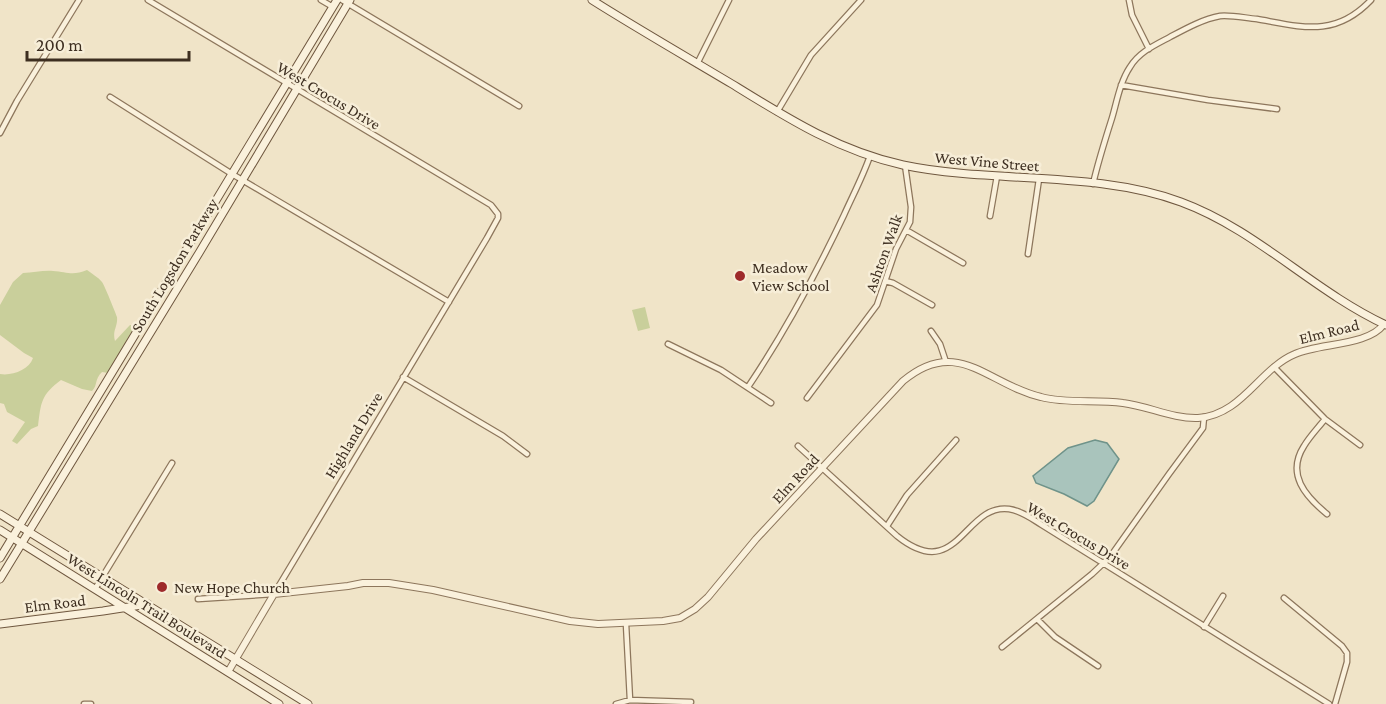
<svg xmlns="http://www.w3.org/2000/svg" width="1386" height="704" font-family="'Crimson Pro',serif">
	<rect width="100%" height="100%" fill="#f0e4c8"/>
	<path fill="#c9cf9b" d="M87,270C92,274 98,277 102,282C104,284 116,314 117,317C118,327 112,330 115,341L130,325L135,326L108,373L102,372C94,380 98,385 92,391L82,389L61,380C41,395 41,402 38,426L31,429L17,444L12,441L25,422L7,412L4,404L0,403V374C12,376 29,370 33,358L24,353L0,335V305L13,282L23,273C33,273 44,270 53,271C67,272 73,276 87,270Z
		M645,307L650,328L638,331L632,310Z"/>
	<path fill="#a9c4bc" stroke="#6f938a" stroke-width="1.5" d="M1095,440L1107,443L1119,459L1094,501L1087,506L1064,494L1036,483L1033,476L1068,448Z"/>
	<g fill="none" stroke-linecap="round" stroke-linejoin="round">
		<g stroke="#8d765c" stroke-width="7">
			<path id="minor" d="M148,0L491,205L498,214V218L487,238L274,594L198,599
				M321,0L333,7
				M342,0L519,106
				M1129,0L1132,15L1149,49
				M697,64L729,0
				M1121,85L1208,100L1277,109
				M110,97L232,174L449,302
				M777,112L811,55L861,0
				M0,133L17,101L79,0
				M1093,184C1098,162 1105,140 1112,118C1117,101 1120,82 1130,67C1139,52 1155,45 1170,37C1185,29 1203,19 1220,16C1232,15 1245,18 1257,19C1302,27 1335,38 1371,0
				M990,216L997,176
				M906,230L963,263
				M1028,254L1039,179
				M885,281L893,283L932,305
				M931,331L940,344L946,362
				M668,344L721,370L771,403
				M1274,367L1325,419L1360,445
				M403,377L503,436L527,454
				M748,387C785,332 816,274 844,215C853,195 863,176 870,156
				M807,398L877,305L896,249L910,222L911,207L905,165
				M1325,419C1318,428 1310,436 1304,446C1286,474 1305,496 1327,514
				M798,446L897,536C958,585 964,503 1009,509C1022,511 1032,519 1042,525L1329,704
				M887,526L907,495L956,440
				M95,589L172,463
				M1284,598L1342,646L1347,653V662L1335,704
				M1037,619L1055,637L1098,666
				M626,624L630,700
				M1204,627L1223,596
				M1002,647L1092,574L1110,557L1169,474L1203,428L1204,417
				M84,704H91
				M616,704L630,700L691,702"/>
		</g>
		<g stroke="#8d765c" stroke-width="8">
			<path id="tertiary" d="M228,672L274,594L348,586L363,583H389L433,590L570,621L598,624L663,621L680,618L695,609L708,597L756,539L903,381C958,335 988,385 1041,397C1067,404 1096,399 1123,403C1148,406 1173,419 1198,418C1242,415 1259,369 1295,354C1319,343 1369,346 1384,324"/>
		</g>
		<g stroke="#6f573f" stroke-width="9">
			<path id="secondary" d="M592,0C638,29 685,56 732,84C787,118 839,151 903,165C993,184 1094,170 1181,202C1257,230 1313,291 1386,325
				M0,514C102,578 206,640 308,704
				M0,530L279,704
				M0,558L337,0
				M0,579L199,253L350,0
				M0,624L103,611L148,604"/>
		</g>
		<use href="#minor" stroke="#faf1dc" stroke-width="4.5"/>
		<use href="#tertiary" stroke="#faf1dc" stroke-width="6"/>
		<use href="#secondary" stroke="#faf1dc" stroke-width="7"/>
	</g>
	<g fill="#9e2a2b" stroke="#f7eed8" stroke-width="2">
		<circle cx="740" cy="276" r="6"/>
		<circle cx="162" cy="587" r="6"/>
	</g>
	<g text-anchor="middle" stroke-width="5" stroke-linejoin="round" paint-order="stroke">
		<g font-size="16" fill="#3d2e20" stroke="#f7eed8">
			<text transform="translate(329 95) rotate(31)" y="6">West Crocus Drive</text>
			<text transform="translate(987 161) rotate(5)" y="6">West Vine Street</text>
			<text transform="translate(883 253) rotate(-70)" y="6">Ashton Walk</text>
			<text transform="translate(174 265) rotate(-59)" y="6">South Logsdon Parkway</text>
			<text transform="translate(1329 331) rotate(-14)" y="6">Elm Road</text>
			<text transform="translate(353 435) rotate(-59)" y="6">Highland Drive</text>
			<text transform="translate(795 478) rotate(-47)" y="6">Elm Road</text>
			<text transform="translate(1079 535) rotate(31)" y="6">West Crocus Drive</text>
			<text transform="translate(55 603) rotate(-7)" y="6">Elm Road</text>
			<text transform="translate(147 605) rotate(32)" y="6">West Lincoln Trail Boulevard</text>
		</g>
		<g font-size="16" fill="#3d2e20" stroke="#f7eed8" text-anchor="start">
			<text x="752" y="273">Meadow<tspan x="752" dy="18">View School</tspan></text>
			<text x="174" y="593">New Hope Church</text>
		</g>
	</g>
	<path d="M27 51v9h162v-9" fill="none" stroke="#3d2e20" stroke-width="3"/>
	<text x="36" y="51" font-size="18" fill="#3d2e20" stroke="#f7eed8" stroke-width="4.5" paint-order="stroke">200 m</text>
</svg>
